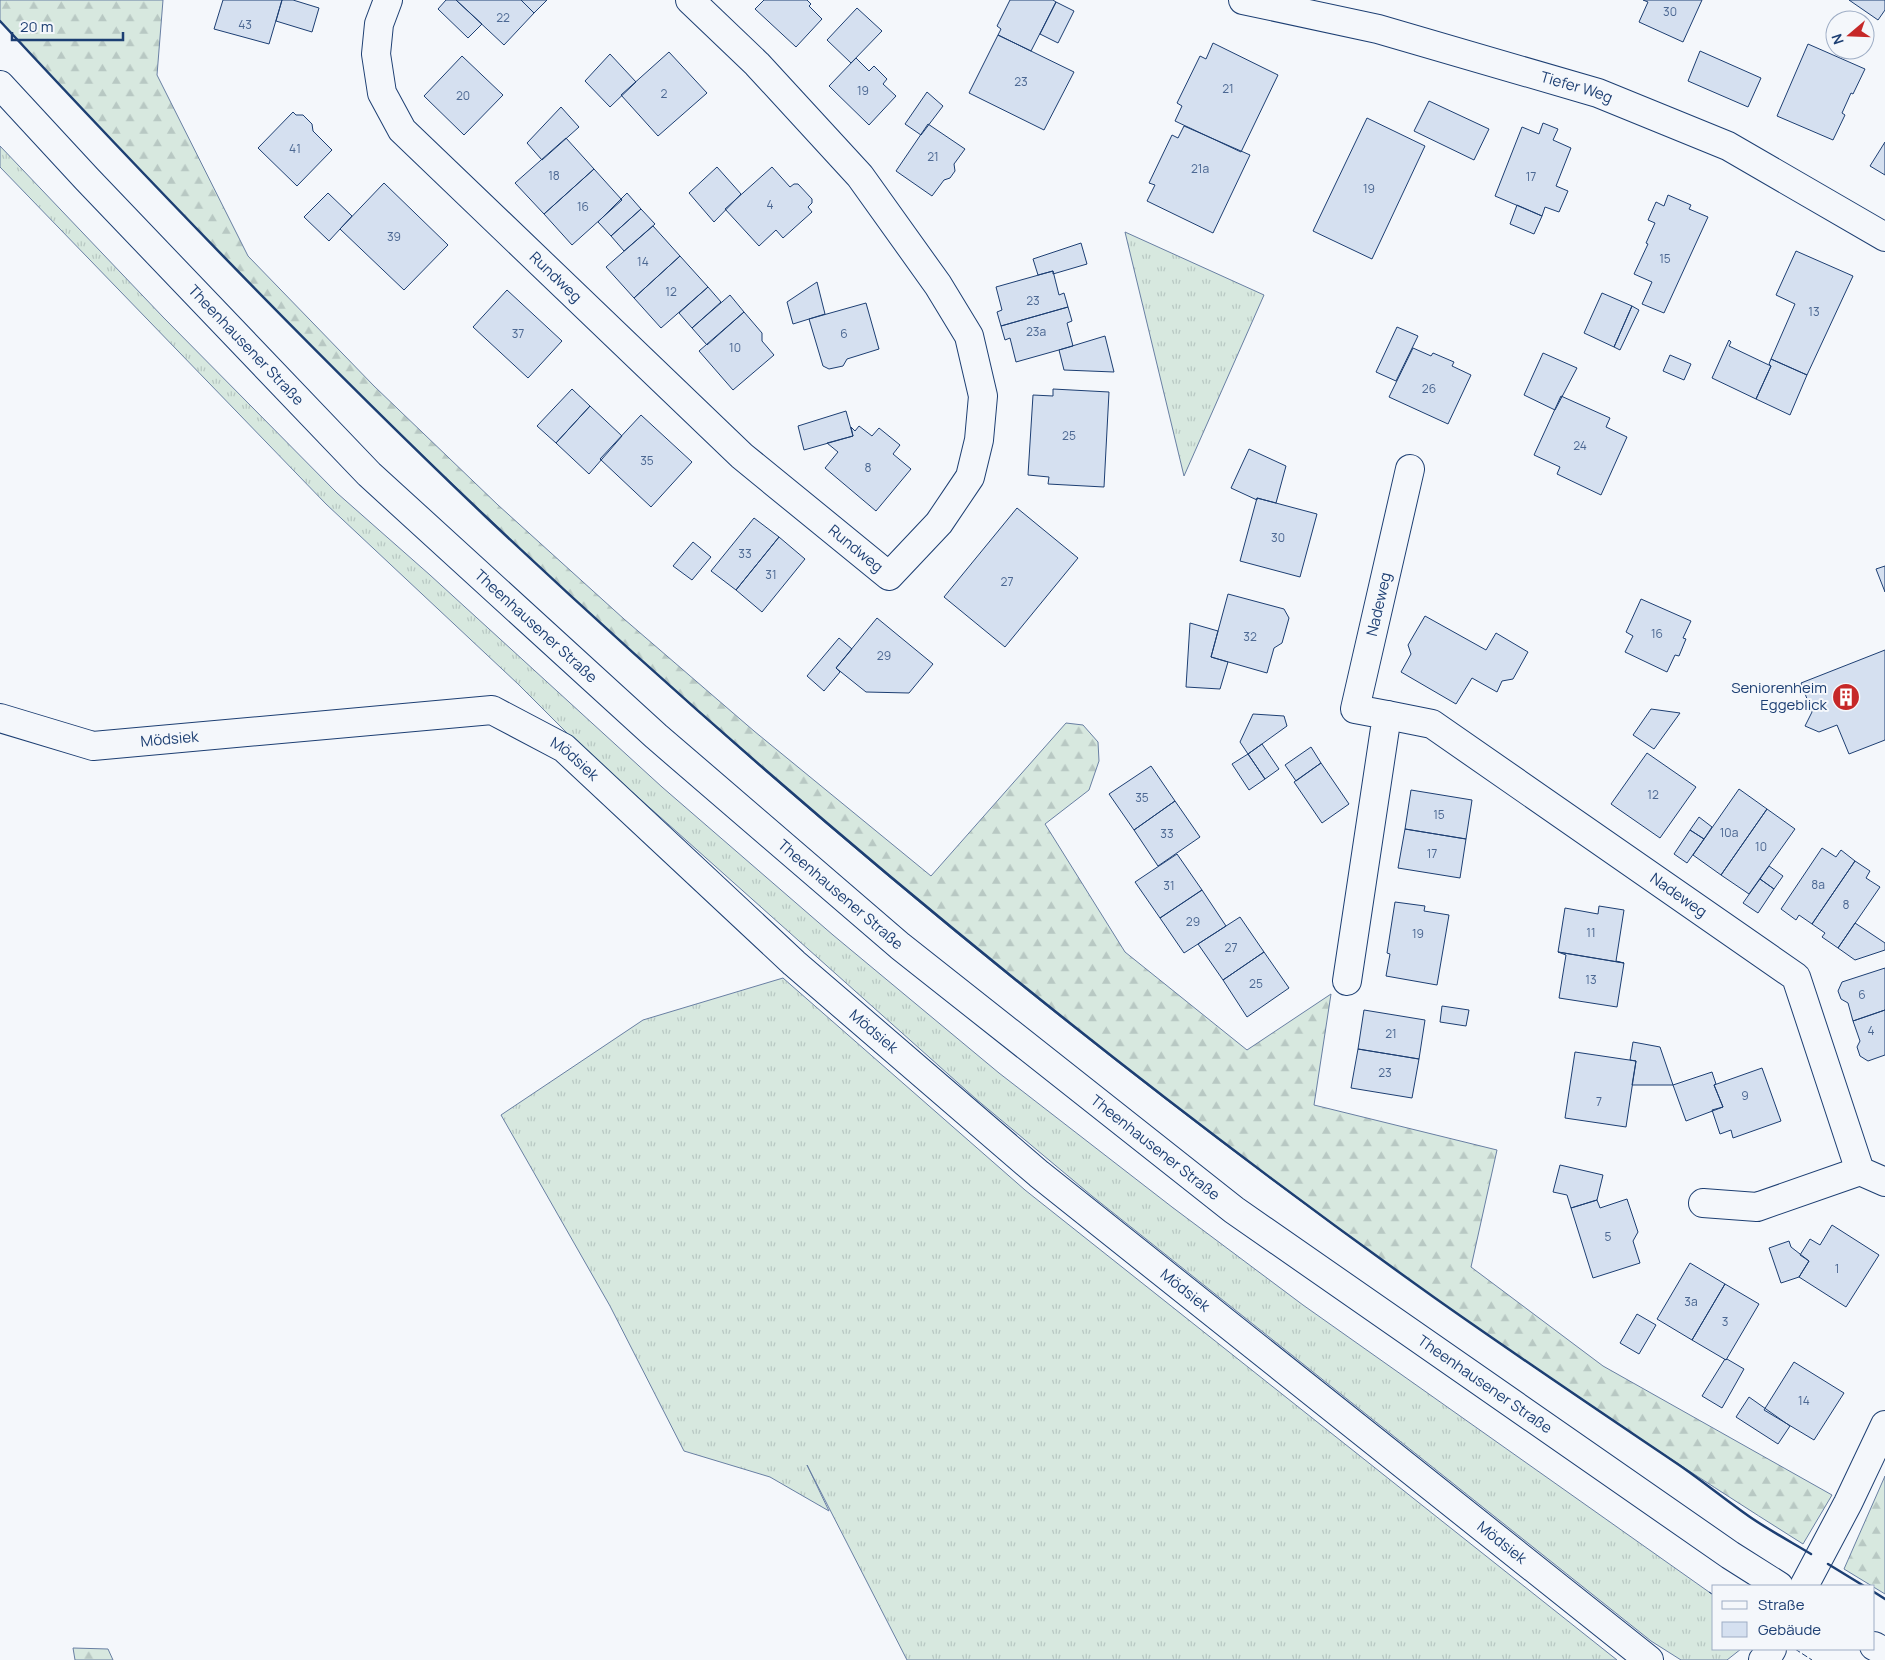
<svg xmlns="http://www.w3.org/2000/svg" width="1885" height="1660" font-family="Manrope,sans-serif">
	<defs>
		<pattern id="grass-tufts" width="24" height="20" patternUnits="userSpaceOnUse" patternTransform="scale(1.25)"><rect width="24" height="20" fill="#d7e8df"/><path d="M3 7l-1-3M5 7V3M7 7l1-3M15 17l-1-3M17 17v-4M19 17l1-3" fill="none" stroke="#b8c8c3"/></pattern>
		<pattern id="forest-firs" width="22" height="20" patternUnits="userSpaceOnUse" patternTransform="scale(1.25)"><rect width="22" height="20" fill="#d7e8df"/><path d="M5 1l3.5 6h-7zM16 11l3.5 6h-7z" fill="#b8c8c3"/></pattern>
	</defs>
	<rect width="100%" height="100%" fill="#f4f7fb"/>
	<path fill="url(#grass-tufts)" stroke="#687fa3" d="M0,146L163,317L337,493L430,575L662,787L833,935L999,1073L1172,1207L1303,1305L1709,1592L1714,1596V1649H1741L1727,1660H1681L1651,1641L1092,1196L976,1099L575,741L518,684L326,504L0,167Z
		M1125,232L1264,295L1184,476Z
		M783,978L1025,1190L1617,1660H907L807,1465L829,1511L770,1477L684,1451L610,1306L501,1115L643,1020Z"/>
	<path fill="url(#forest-firs)" stroke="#687fa3" d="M0,0H163L157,75L248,256L374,386L498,505L624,619L754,731L931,876L1066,723L1083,725L1098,742L1099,761L1089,790L1045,824L1125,952L1247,1050L1331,994L1314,1105L1497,1150L1471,1267L1603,1366L1832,1495L1803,1544C1330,1246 887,899 483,513C316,355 156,189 0,21Z
		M1885,1476V1594L1844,1569Z
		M73,1648L108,1649L113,1660H75Z"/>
	<path fill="#d5e0f0" stroke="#1d3f73" d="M223,0H282L269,44L214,29Z
		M282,0H293L319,8L312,32L276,21Z
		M446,0H456L482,24L468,38L438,9Z
		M456,0H521L534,13L504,45Z
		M521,0H547L534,13Z
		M764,0H807L811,4L809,6L822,19L796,47L755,9Z
		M1010,0H1053L1056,2L1031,51L998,35L1001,29L997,26Z
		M1643,0H1702L1683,42L1639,22L1648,2Z
		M1849,0H1885V10L1878,20Z
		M1056,2L1074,11L1058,43L1040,34Z
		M857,8L882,31L851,63L827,40Z
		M998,35L1074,72L1044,130L969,93Z
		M1213,43L1278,75L1241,152L1175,121L1182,106L1177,103L1200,56L1206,59Z
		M1808,44L1865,69L1853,94L1851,93L1842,113L1845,115L1833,140L1777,116Z
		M1700,51L1761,78L1748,107L1688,81Z
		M669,52L707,93L658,136L621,95Z
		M610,54L636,82L610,107L585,81Z
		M462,56L503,95L464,135L424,96Z
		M856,58L869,71L874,66L887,79L883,84L896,96L869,125L829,86Z
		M927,92L943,106L921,135L905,124Z
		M1429,101L1489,129L1474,160L1414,131Z
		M561,107L579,127L542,160L527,143Z
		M293,112L296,115H303L312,124L313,131L332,150L297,186L258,148Z
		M1367,118L1425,146L1372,259L1313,231Z
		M1543,123L1558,129L1553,140L1571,148L1556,186L1568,191L1559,212L1545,207L1542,216L1495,196L1522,127L1539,134Z
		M928,124L965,149L954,164L955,171L950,178L944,180L932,196L896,171Z
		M1184,126L1250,155L1213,233L1147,201L1155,185L1149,183L1172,135L1178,138Z
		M566,138L594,169L544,214L515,183Z
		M1885,142V175L1870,166Z
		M717,167L741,194L714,222L689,193Z
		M772,167L790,187L794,184H798L812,199V203L808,207L812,212L783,238L776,230L759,246L725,209Z
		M594,169L622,200L572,245L544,214Z
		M384,183L448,245L404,290L340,229Z
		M328,193L352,216L329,241L304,217Z
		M627,193L641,209L611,236L598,222Z
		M1668,195L1691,205L1689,209L1708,217L1664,313L1642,304L1652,282L1634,274L1648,244L1646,243L1655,223L1648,220L1656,202L1664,206Z
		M1517,205L1542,216L1534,234L1510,224Z
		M641,209L655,224L624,251L611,236Z
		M653,226L680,256L634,298L606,267Z
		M1081,243L1087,264L1053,274V271L1038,275L1033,259Z
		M1796,251L1853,276L1807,375L1771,359L1795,304L1776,295Z
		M680,256L708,287L661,328L634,298Z
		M1053,271L1059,295L1064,293L1068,307L1001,326L997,312L1002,310L996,287Z
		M817,282L825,314L793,324L787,302Z
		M708,287L721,302L692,328L679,313Z
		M507,290L562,341L528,378L473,327Z
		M1602,293L1632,306L1614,347L1584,333Z
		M730,295L744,312L707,345L692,328Z
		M866,303L879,349L847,359L843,366L829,369L823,366L809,319Z
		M1632,306L1639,310L1620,350L1614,347Z
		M1068,307L1072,321L1067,323L1073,346L1016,362L1010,338L1005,340L1001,326Z
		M744,312L762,333V341L774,355L733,390L699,351Z
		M1397,327L1418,336L1396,381L1376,372Z
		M1105,336L1114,372L1064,370L1059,350Z
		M1729,340L1731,342L1729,346L1771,366L1756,399L1712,378Z
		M1413,348L1431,356L1433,353L1454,362L1452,366L1471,375L1448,424L1389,397Z
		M1543,353L1577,368L1555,410L1524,395Z
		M1670,355L1691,364L1684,380L1663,371Z
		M1771,359L1807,375L1790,415L1756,399L1771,366L1769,364Z
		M572,389L590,406L556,443L537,426Z
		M1053,389L1109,392L1104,487L1048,484L1049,477L1028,475L1033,395L1053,396Z
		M1561,396L1610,418L1606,427L1627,437L1601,495L1557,474L1560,467L1534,455Z
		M590,406L622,436L589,474L556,443Z
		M846,411L853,436L804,450L798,426Z
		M641,415L692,462L651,507L600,459Z
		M859,426L872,436L879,428L900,445L893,454L911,469L876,511L825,468L838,452L827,443L853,436L851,427L855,431Z
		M1249,449L1286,466L1276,503L1257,498V500L1231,488Z
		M1257,498L1317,514L1300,577L1240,561Z
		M1017,508L1078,558L1005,647L944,597Z
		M754,518L779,537L736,590L711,571Z
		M779,537L805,559L762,612L736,590Z
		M693,542L711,557L692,580L673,566Z
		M1885,566V592L1876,569Z
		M1228,594L1284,609L1289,618L1282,643L1274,648L1267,673L1211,657Z
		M1641,599L1691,621L1683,638L1686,639L1679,656L1675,655L1667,672L1625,652L1633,636L1626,632Z
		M1425,616L1486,650L1496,633L1528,652L1513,679L1502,681L1497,692L1472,678L1456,704L1401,672L1411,654L1408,645Z
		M877,618L933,664L909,693L866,692L836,668Z
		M1190,623L1218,631L1211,657L1228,662L1220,689L1186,687Z
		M839,638L852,649L836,668L840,672L824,691L807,676Z
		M1885,650V740L1849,754L1837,725L1819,732L1805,726L1812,712L1801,683Z
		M1651,709L1680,713L1654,749L1633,735Z
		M1253,714L1284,716L1287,726L1248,754L1240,742Z
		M1262,744L1279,769L1265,779L1248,754Z
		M1311,747L1321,763L1296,781L1285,765Z
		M1647,753L1696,787L1660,838L1611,804Z
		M1248,754L1265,779L1249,790L1232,764Z
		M1321,763L1349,804L1322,823L1294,782Z
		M1151,766L1175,801L1134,830L1109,794Z
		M1739,789L1767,809L1721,875L1693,855Z
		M1411,790L1472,800L1466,839L1405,829Z
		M1175,801L1200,837L1158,866L1134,830Z
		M1767,809L1795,829L1749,894L1721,875Z
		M1699,817L1712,827L1704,839L1690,830Z
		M1405,829L1466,839L1460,878L1398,868Z
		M1690,830L1704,839L1687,863L1674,854Z
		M1822,848L1836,857L1841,850L1855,861L1812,924L1799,915L1796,920L1781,909Z
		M1177,854L1202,890L1160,918L1135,882Z
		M1855,861L1870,871L1866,878L1880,887L1838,948L1822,937L1825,933L1812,924Z
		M1769,866L1783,876L1774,889L1760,879Z
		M1760,879L1774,889L1758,913L1743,903Z
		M1202,890L1226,926L1184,953L1160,918Z
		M1395,902L1425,906L1424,911L1449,915L1437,985L1386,976L1390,954L1387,953Z
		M1599,906L1624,910L1616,961L1624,963L1558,952L1565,908L1598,914Z
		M1240,917L1264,952L1223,980L1198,944Z
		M1855,923L1885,943V950L1855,960L1838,948Z
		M1264,952L1289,988L1247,1017L1223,980Z
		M1558,952L1624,963L1617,1007L1559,998L1566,955Z
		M1885,968V1010L1853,1021L1848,1003L1841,999L1838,991L1842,982Z
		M1442,1006L1469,1010L1466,1026L1440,1022Z
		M1364,1010L1425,1020L1419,1059L1358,1049Z
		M1885,1010V1055L1868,1061L1860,1056L1857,1047L1860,1041L1853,1021Z
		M1633,1042L1660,1047L1673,1085H1632L1636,1061L1630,1060Z
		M1358,1049L1419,1059L1412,1098L1351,1088Z
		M1575,1052L1636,1061L1626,1127L1565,1118Z
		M1762,1068L1781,1121L1733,1138L1731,1130L1720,1134L1712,1110L1723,1107L1714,1085Z
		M1712,1072L1716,1084L1714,1085L1723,1107L1686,1121L1673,1085Z
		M1560,1165L1603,1175L1597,1200L1571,1208L1567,1195L1553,1192Z
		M1627,1199L1638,1232L1633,1241L1640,1263L1593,1278L1571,1208L1597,1200L1600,1208Z
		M1832,1225L1879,1255L1846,1307L1799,1277L1809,1261L1800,1255L1810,1239L1820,1245Z
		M1789,1241L1791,1247L1809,1261L1799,1277L1781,1283L1769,1248Z
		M1690,1263L1725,1284L1692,1340L1657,1319Z
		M1725,1284L1759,1304L1726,1360L1692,1340Z
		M1637,1314L1656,1325L1639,1354L1620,1343Z
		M1725,1359L1726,1360L1727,1359L1744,1369L1722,1408L1702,1396Z
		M1794,1362L1844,1393L1814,1440L1764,1410Z
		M1749,1397L1790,1426L1778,1444L1736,1417Z"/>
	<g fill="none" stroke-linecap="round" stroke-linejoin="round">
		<g stroke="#1d3f73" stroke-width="30">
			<g id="minor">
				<path id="s1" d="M388,0L379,24L376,54L382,93L402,130L742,456L889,576L939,523L970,477L979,440L983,396L969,336L938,285L860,176L757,64L690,0"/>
				<path id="s2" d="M1243,0L1378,29L1598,93L1728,146L1885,237"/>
				<path id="s3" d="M1387,715L1432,724L1796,977L1860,1171L1885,1182"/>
				<path id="s4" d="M0,718L93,746L492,710L564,748L794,963L1039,1174L1649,1660"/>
				<path id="s5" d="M1347,981L1387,715L1355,709L1410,469"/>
				<path d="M1703,1203L1757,1207L1860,1171"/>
				<path d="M1804,1586L1848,1503L1885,1425"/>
				<path d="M1763,1660L1768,1656L1772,1649"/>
			</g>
		</g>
		<g stroke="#1d3f73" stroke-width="30">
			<g id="secondary">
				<path id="s6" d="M0,85L87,179L369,474L656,736L900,946L1234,1210L1730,1555L1779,1586"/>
				<path d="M1874,1646L1885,1652"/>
			</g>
		</g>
		<use href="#minor" stroke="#f4f7fb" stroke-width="28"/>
		<use href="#secondary" stroke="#f4f7fb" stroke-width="28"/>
		<path stroke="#1d3f73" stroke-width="1" stroke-dasharray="6 2.5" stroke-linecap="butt" d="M1709,1592L1714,1595
			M1795,1649L1812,1660"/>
		<path stroke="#1d3f73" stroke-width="2.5" d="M0,21C157,190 318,357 485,516C784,798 1101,1060 1435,1298C1517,1356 1599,1411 1682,1467C1705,1483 1727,1501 1750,1517C1769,1530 1791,1542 1811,1554
			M1828,1564L1864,1586
			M1874,1592L1885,1599"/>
	</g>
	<defs>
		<g id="building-disc" transform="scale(1.4375)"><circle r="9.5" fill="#c62828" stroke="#f4f7fb"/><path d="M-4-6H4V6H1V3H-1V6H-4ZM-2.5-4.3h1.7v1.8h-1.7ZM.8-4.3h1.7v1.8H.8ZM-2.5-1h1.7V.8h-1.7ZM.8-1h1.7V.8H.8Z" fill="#fff"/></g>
	</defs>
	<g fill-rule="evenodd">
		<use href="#building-disc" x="1846" y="697"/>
	</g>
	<g text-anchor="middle" stroke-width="4" stroke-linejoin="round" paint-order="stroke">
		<g font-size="12" fill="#4b6792">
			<text x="1670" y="16">30</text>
			<text x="503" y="22">22</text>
			<text x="245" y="29">43</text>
			<text x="1021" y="86">23</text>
			<text x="1228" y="93">21</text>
			<text x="863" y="95">19</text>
			<text x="664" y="98">2</text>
			<text x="463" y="100">20</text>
			<text x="295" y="153">41</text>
			<text x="933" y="161">21</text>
			<text x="1200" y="173">21a</text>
			<text x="554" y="180">18</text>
			<text x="1531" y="181">17</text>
			<text x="1369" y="193">19</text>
			<text x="770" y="209">4</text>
			<text x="583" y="211">16</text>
			<text x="394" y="241">39</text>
			<text x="1665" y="263">15</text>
			<text x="643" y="266">14</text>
			<text x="671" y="296">12</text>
			<text x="1033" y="305">23</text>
			<text x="1814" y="316">13</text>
			<text x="1036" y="336">23a</text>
			<text x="518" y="338">37</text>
			<text x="844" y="338">6</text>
			<text x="735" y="352">10</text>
			<text x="1429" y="393">26</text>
			<text x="1069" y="440">25</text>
			<text x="1580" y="450">24</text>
			<text x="647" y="465">35</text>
			<text x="868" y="472">8</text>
			<text x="1278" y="542">30</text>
			<text x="745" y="558">33</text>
			<text x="771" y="579">31</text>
			<text x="1007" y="586">27</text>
			<text x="1657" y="638">16</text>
			<text x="1250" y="641">32</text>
			<text x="884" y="660">29</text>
			<text x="1653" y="799">12</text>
			<text x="1142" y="802">35</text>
			<text x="1439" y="819">15</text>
			<text x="1729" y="837">10a</text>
			<text x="1167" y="838">33</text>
			<text x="1761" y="851">10</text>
			<text x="1432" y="858">17</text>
			<text x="1818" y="889">8a</text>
			<text x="1169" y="890">31</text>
			<text x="1846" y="909">8</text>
			<text x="1193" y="926">29</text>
			<text x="1591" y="937">11</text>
			<text x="1418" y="938">19</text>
			<text x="1231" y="952">27</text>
			<text x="1591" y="984">13</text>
			<text x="1256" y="988">25</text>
			<text x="1862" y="999">6</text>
			<text x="1871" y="1035">4</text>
			<text x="1391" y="1038">21</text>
			<text x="1385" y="1077">23</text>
			<text x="1745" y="1100">9</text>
			<text x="1599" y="1106">7</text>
			<text x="1608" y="1241">5</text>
			<text x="1837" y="1273">1</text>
			<text x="1691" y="1306">3a</text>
			<text x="1725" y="1326">3</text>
			<text x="1804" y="1405">14</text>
		</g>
		<g font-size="15" fill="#1d3f73" stroke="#f4f7fb">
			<text dy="5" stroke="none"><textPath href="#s2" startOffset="345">Tiefer Weg</textPath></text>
			<text dy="5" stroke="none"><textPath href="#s1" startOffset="350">Rundweg</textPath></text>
			<text dy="5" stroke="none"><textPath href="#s6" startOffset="358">Theenhausener Straße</textPath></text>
			<text dy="5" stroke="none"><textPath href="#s1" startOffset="755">Rundweg</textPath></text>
			<text dy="5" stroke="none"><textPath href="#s5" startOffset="409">Nadeweg</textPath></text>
			<text dy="5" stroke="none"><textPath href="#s6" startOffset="762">Theenhausener Straße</textPath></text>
			<text dy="5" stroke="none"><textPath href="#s4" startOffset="174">Mödsiek</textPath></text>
			<text dy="5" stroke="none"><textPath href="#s4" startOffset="594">Mödsiek</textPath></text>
			<text dy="5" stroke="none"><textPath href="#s6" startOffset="1168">Theenhausener Straße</textPath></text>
			<text dy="5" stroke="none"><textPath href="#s3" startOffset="346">Nadeweg</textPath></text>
			<text dy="5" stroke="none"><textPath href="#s4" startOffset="999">Mödsiek</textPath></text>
			<text dy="5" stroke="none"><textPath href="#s6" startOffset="1572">Theenhausener Straße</textPath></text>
			<text dy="5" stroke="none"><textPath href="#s4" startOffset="1404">Mödsiek</textPath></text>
			<text dy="5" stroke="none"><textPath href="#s6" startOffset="1978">Theenhausener Straße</textPath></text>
			<text dy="5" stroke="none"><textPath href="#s4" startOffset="1809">Mödsiek</textPath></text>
		</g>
		<g font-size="15" fill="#1d3f73" stroke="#f4f7fb" text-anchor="end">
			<text x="1827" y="693">Seniorenheim<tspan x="1827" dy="17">Eggeblick</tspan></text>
		</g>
	</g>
	<rect x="1712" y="1585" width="162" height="65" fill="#f4f7fb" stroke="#9eadc5"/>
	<rect x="1722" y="1601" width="25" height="8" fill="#f4f7fb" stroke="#9eadc5"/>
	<text x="1758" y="1610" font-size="15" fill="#1d3f73">Straße</text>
	<rect x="1722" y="1622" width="25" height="15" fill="#d5e0f0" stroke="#9eadc5"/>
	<text x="1758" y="1635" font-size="15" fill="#1d3f73">Gebäude</text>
	<g transform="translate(1850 35) rotate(251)"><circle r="24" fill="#f4f7fb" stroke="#9eadc5"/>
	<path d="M0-4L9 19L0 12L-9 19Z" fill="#c62828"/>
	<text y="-8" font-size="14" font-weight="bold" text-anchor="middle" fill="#1d3f73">N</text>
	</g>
	<path d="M12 32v8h111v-8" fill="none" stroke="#1d3f73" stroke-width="2.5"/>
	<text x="20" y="32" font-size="15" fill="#1d3f73" stroke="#f4f7fb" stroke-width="4" paint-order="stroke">20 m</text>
</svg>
